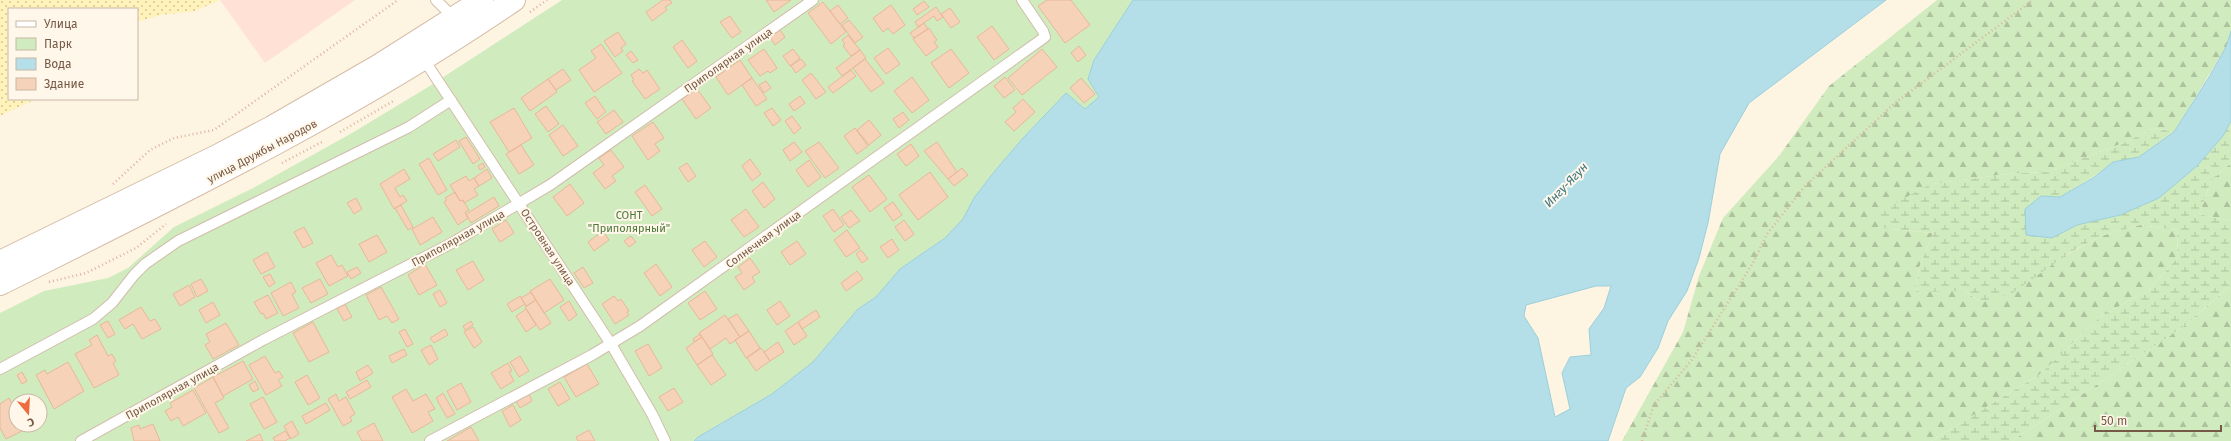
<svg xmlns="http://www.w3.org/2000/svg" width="2231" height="441" font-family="'Fira Sans',sans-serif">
	<defs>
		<pattern id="forest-firs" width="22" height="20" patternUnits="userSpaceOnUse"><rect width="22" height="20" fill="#d0ecbf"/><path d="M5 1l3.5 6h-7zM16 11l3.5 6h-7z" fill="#aec29d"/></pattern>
		<pattern id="wetland-marsh" width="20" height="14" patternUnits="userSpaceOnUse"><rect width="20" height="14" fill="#d0ecbf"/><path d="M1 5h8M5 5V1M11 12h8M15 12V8" fill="none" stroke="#aec29d"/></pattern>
		<pattern id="sand-dots" width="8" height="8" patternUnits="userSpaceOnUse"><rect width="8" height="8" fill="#fff2ba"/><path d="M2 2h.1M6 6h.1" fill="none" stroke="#d3c799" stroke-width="1.8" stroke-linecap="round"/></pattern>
	</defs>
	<rect width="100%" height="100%" fill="#fef4e2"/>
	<path fill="#ffe2d5" d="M220,0H355L265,63Z"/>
	<path fill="url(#forest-firs)" d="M1937,0H2231V31L2226,47L2174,132L2155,128L2123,143L2047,172L2015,173L1932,184L1881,228L1933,233L1919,268L1916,291H1965L1980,302L2101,236L2140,225L2177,230L2178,257L2149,290L2101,316L2039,375L1931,441H1622L1683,332L1699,276L1723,218L1779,156L1829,86Z
		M2231,163V221L2199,214L2211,181Z
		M2231,285V441H2012L2186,325Z"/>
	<path fill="url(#wetland-marsh)" d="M2231,121V163L2211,181L2199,214L2231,221V285L2186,325L2012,441H1931L2039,375L2101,316L2149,290L2178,257L2177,230L2140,225L2101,236L2069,253L2011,294L1980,302L1965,291L1916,292L1919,268L1933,233L1881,228L1878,212L1931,184L2015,173L2047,172L2123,143L2155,128L2174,132L2139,157L2113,162L2093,177L2060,197L2041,196L2052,238L2077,225L2120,215L2159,198L2197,166L2223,136Z"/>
	<path fill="url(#sand-dots)" d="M0,0H220L195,11L161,15L137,22V9H9V99H36L0,116Z"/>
	<path fill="#d0ecbf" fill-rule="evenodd" d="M562,0H1133L1094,60L1088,79L1099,97L1085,109L1066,93L1023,138L994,172L974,198L964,219L945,238L900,269L876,297L858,309L813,362L772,394L698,437L694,441H0V313L44,291L108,278L128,268L174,227L253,188L352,133L428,87ZM16,401H40V425H16Z"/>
	<path fill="#b5dfe8" stroke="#9bcfdb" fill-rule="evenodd" d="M1133,0H1886L1749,103L1720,154L1708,223L1699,258L1687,291L1668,321L1658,348L1640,377L1626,388L1608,441H694L698,437L772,394L813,362L858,309L876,297L900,269L945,238L963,219L974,198L994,172L1023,138L1066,93L1085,109L1099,97L1088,79L1094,60ZM1596,286H1611L1604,308L1589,329L1591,355L1570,357L1562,373L1570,409L1555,417L1538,338L1524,316L1526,305Z
		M2231,31V121L2223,136L2197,166L2159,198L2120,215L2077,225L2052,238L2026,235L2025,209L2041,196L2060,197L2093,178L2113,162L2139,157L2174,132L2209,77L2226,47Z"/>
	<path fill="#f5d2b8" stroke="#e8b897" d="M663,0H670L672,3L665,7L667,10L652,21L646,12Z
		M766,0H791L774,12Z
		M1047,0H1071L1090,25L1065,43L1038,6Z
		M924,1L929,7L917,15L913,9Z
		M823,2L846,32L831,44L808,13Z
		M838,5L848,18L840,24L830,11Z
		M891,5L905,25L893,34L888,28L883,32L873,18Z
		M936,7L943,17L937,21L934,16L918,27L915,22Z
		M950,8L960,22L951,28L941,14Z
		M730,16L741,32L732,38L720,22Z
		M849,20L863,37L855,43L842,25Z
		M924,23L928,29L914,38L910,33Z
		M992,26L1009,49L994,60L977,37Z
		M929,28L937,40L934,42L938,47L926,56L913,39Z
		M780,30L785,37L775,45L770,37Z
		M618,32L626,44L621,48L623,51L615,57L604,41Z
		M848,35L860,50L851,56L843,46L845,44L842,40Z
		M682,40L697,61L688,68L673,47Z
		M601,44L622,73L594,92L579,70L596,58L591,51Z
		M1079,46L1086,55L1078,62L1071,53Z
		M888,48L900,64L886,74L874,58Z
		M764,49L777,68L770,73L768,71L760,76L748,60Z
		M793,49L800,58L790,66L783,56Z
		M951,49L969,73L949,88L931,63Z
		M1042,49L1057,67L1022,95L1008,78Z
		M860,50L866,58L842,76L836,68Z
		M631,51L638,60L633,63L626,55Z
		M801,59L806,65L796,73L791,66Z
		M865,59L884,83L871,92L853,68Z
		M740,60L752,78L728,95L716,77Z
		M563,69L571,80L556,90L548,79Z
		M639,69L643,73L647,70L660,89L645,99L632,81L634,80L631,75Z
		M851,70L856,76L833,93L828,87Z
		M811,73L826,92L816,99L802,80Z
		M912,77L929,100L912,113L894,91Z
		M1005,77L1015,90L1004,98L994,86Z
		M752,78L767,99L756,106L742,85Z
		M1081,78L1095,94L1084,103L1070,88Z
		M548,79L557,92L530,111L521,98Z
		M766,81L771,88L764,93L759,85Z
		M697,89L711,108L696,119L682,99Z
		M595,96L606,112L597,119L585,103Z
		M800,96L805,103L794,111L789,104Z
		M1023,99L1035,112L1014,131L1005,122L1016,112L1013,108Z
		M546,106L559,124L548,132L535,114Z
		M514,108L532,138L509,152L490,122Z
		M772,108L781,120L773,126L764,113Z
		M614,110L623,122L606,134L597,122Z
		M903,112L909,120L899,128L893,119Z
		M792,116L801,128L794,134L785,121Z
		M869,120L881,135L869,145L857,130Z
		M653,122L664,138L655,144L660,151L648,160L632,136Z
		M563,125L578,146L563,156L549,135Z
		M855,128L868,146L857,154L844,136Z
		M466,137L480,159L473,164L459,141Z
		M456,140L460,147L438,161L433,154Z
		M794,142L802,152L790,161L783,150Z
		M819,142L839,168L825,178L805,151Z
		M937,142L957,172L948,179L924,151Z
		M911,144L919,156L906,166L897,154Z
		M521,145L534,165L519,174L506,154Z
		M611,150L624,167L612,176L616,181L605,189L593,173L604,165L599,158Z
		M429,158L447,190L438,195L419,164Z
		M750,159L761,174L752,181L742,166Z
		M809,160L821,177L808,187L796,170Z
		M483,163L485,167L480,170L478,166Z
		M687,163L696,176L688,182L679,168Z
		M962,168L968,175L954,186L948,179Z
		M404,169L410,179L395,188L400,197L403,195L407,201L394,209L380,184Z
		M487,169L492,178L479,186L474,178Z
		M930,172L948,197L918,220L899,195Z
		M869,175L887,199L870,212L852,187Z
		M466,176L469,181L474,178L479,186L474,189L478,195L464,203L463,200L460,201L450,185Z
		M763,182L775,199L764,208L752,191Z
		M570,184L584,203L567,216L553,197Z
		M645,185L662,209L652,216L635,192Z
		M455,192L460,201L463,200L469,210L465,212L468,218L458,225L444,202L447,200L445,198Z
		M494,197L499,206L471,223L466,214Z
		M356,198L362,209L354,214L347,203Z
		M893,202L902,215L893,221L884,208Z
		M401,205L413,227L408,230L395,208Z
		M746,209L759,227L744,237L731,220Z
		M833,209L844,225L834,232L823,216Z
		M851,210L860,221L849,228L841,217Z
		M433,217L442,232L420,245L412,229Z
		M506,220L514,233L500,242L492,229Z
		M904,220L914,234L905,241L895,227Z
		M304,227L313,243L303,248L294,232Z
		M847,230L860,248L846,257L834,240Z
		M603,231L609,240L594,251L588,242Z
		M377,235L387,252L369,262L359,244Z
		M631,236L636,242L629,247L624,241Z
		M892,239L899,250L888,258L880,247Z
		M705,241L717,257L704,267L692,250Z
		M797,241L806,254L790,265L781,252Z
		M861,250L868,259L862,263L856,254Z
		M267,252L275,267L261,274L253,260Z
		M331,255L338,267L342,265L348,276L329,286L316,263Z
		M750,258L760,272L752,277L755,282L744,290L735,277L742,273L738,267Z
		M473,261L484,280L468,290L456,270Z
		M425,264L437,285L419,295L408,275Z
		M656,264L672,287L660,296L644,273Z
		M357,267L361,273L351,279L347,272Z
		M583,267L593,283L584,288L574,273Z
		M857,271L863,279L846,291L841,283Z
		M270,274L275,283L269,287L263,277Z
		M201,279L208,291L197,297L191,284Z
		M320,279L328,294L311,303L302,288Z
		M550,279L564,300L544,313L530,291Z
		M291,282L296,292L292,294L299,308L283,316L271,293Z
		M189,285L195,297L180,306L173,294Z
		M381,287L399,319L392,323L387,316L379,320L366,295Z
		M440,290L447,303L440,307L433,294Z
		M705,291L717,309L700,320L688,303Z
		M531,292L536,300L526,306L521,298Z
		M268,295L278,313L266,319L263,313L261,314L254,302Z
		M520,296L525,304L512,312L507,304Z
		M614,296L618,301L621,299L629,311L627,312L629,315L615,324L602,304Z
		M536,300L551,323L540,330L525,307Z
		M569,301L577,315L569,321L560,307Z
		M780,301L790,316L777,325L767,310Z
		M213,302L220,315L206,323L199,310Z
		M345,304L352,317L344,321L337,309Z
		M141,307L150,321L155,319L161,329L142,339L133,324L125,329L119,320Z
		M526,309L536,325L526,332L516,316Z
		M816,310L820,317L802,329L798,322Z
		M737,314L749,331L740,337L728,319Z
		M725,315L740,337L730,344L726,338L710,349L699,333Z
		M108,321L115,334L108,338L100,325Z
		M471,321L473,325L465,330L463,326Z
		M313,322L329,352L309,362L293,333Z
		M798,322L807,336L794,345L785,331Z
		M226,323L239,345L213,359L205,345L210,342L206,334Z
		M473,327L482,342L474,348L464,332Z
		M405,329L413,344L407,347L399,332Z
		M445,329L448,335L434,343L430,338Z
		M749,331L760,348L746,358L735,340Z
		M700,334L702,337L694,342L693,339Z
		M97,335L108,356L112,354L116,361L113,363L119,375L94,388L75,354L92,345L89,340Z
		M702,337L713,354L697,365L686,348Z
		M778,342L784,352L770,361L764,352Z
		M648,344L662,368L649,376L635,351Z
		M431,345L438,359L429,365L421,350Z
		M761,348L770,361L756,371L747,358Z
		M404,349L407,355L392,363L389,356Z
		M712,355L726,375L711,385L697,365Z
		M265,356L275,373L279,371L283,377L278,380L282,386L266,395L249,365Z
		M520,356L529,371L519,377L510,362Z
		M243,361L253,379L223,396L213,377Z
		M68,362L84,391L54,409L36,375L45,370L47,374Z
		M508,363L512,371L509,372L514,381L501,389L491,373Z
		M587,364L599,384L576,397L564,377Z
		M368,365L373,373L360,381L356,372Z
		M22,372L27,381L22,384L17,375Z
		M307,375L320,398L308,405L295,382Z
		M213,377L224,398L215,403L229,428L219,433L194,388Z
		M367,380L371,387L350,399L346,392Z
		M255,381L259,389L253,392L249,385Z
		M560,382L570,399L558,406L548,389Z
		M461,383L471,402L457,410L447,391Z
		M674,388L683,402L668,411L659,397Z
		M406,389L413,401L426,394L435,409L428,412L433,421L412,433L392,397Z
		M193,390L206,413L183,426L178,417L171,421L165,411L172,407L170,403Z
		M443,393L455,414L447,418L436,398Z
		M336,394L339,401L346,397L355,414L350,417L352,421L343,426L328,399Z
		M529,394L532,401L520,408L516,401Z
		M263,397L277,422L264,429L250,404Z
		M9,398L16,411V425H24L26,429L6,439L0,428V404Z
		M326,403L330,410L306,424L302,416Z
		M513,405L521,420L510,427L502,411Z
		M292,421L299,434L291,439L284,426Z
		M374,423L383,441H362L357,432Z
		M153,424L160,441H134L131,428L139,425L140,429Z
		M471,427L479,441H447Z
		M589,430L595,441H578L576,437Z
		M285,431L290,438L285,441H275L273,438Z
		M260,434L263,441H246Z"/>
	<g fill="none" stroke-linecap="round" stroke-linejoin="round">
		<g stroke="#d1bdab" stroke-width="12">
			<path id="service" d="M436,0L454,18
				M423,58L611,344L652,414L665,441
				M0,369L93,319L112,303L134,275L145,264L178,241L409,127L451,100
				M81,441L263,340L452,243L550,185L813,0
				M430,441L592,355L640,326L1045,37L1043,31L1022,0"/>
		</g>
		<g stroke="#d5bda8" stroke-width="24">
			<path id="secondary" d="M0,262L215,157L272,127L378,66L482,0
				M0,284C176,196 352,111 514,0"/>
		</g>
		<path stroke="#dab59b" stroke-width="2.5" stroke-dasharray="1 3" stroke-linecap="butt" d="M530,12L547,0
			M340,132L395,100
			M282,163L322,142
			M113,184L150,150L174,138L214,130L398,0
			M49,282L86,273L136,248L166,224
			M1642,441L1654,405L1691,361L1753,263L1767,234L1805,186L1895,103L2033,0"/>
		<use href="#service" stroke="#fff" stroke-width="10"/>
		<use href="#secondary" stroke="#fff" stroke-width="22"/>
	</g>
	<g text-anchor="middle" stroke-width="4" stroke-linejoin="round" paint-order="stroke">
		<g font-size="11" fill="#775947" stroke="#fff7e9">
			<text transform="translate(728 60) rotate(-35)" y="4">Приполярная улица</text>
			<text transform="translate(262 151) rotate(-28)" y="4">улица Дружбы Народов</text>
			<text transform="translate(458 238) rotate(-29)" y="4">Приполярная улица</text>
			<text transform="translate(763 239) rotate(-36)" y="4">Солнечная улица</text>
			<text transform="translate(548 247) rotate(57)" y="4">Островная улица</text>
			<text transform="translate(172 391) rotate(-29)" y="4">Приполярная улица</text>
		</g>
		<g font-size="11" fill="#4c783c" stroke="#fff7e9">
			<text x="629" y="219">СОНТ<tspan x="629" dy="13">"Приполярный"</tspan></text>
		</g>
		<g font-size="12" font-style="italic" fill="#3c7784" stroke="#fff7e9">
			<text transform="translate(1566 185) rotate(-46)" y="4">Ингу-Ягун</text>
		</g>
	</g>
	<rect x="8" y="8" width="130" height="92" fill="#fff7e9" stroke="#c9b8a8"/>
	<rect x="16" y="21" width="20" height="6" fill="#ffffff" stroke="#c9b8a8"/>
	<text x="44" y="28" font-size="12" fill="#775947">Улица</text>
	<rect x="16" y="38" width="20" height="12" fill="#d0ecbf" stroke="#c9b8a8"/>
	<text x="44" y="48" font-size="12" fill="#775947">Парк</text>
	<rect x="16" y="58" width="20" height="12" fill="#b5dfe8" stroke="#c9b8a8"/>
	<text x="44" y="68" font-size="12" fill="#775947">Вода</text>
	<rect x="16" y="78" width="20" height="12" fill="#f5d2b8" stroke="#c9b8a8"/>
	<text x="44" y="88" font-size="12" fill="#775947">Здание</text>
	<g transform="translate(28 413) rotate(162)"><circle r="19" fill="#fff7e9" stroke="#c9b8a8"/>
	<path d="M0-3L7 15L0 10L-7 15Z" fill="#ef6b3f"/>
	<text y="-6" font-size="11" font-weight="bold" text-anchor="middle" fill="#775947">С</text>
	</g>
	<path d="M2095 425v6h126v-6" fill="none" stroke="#775947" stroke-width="2"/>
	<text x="2101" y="425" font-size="12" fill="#775947" stroke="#fff7e9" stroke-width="3" paint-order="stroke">50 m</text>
</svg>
